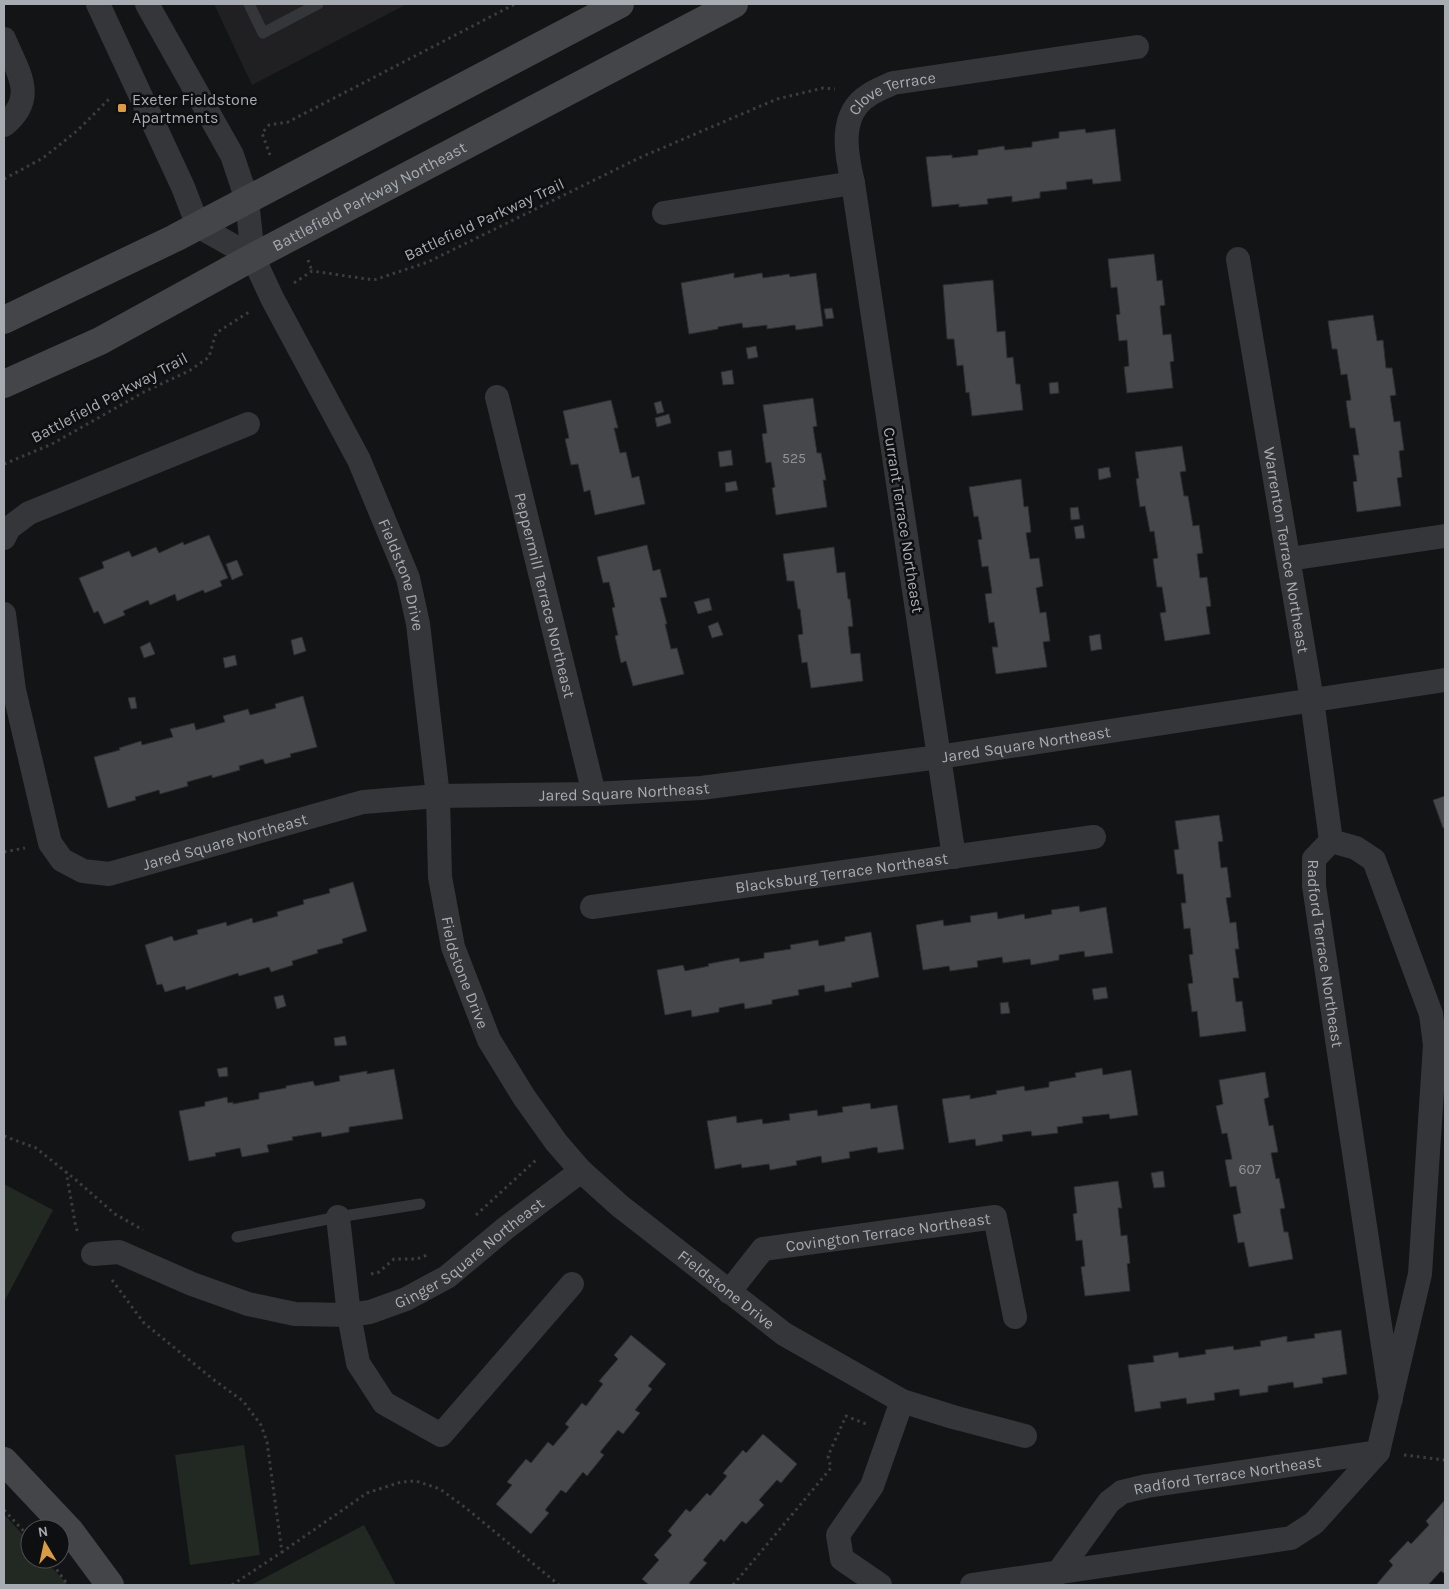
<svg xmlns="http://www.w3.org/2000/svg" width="1449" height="1589" font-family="Karla,sans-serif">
	<rect width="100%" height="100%" fill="#131415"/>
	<path fill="#202022" d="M214,4H407L252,85Z"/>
	<path fill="#222922" d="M4,1184L53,1210L4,1302Z
		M244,1445L260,1555L190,1565L175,1455Z
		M4,1514L30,1543V1559H44L68,1585H4Z
		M364,1525L396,1585H251Z"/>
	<path fill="#45474a" stroke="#2e2e31" d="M1085,129L1086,133L1115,129L1121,181L1093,184L1092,179L1066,182L1067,189L1040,192V198L1012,202V196L987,199L988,204L959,207V204L932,207L926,157L952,155V158L978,155V150L1004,146L1005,150L1032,147V142L1059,138V132Z
		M1154,254L1157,281L1162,280L1165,305L1160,306L1163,335L1171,334L1174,361L1170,362L1173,388L1127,393L1124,367L1129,366L1127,340L1119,341L1116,315L1120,314L1117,287L1111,288L1108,259Z
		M734,273V278L762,273L763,278L789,274L790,277L816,273L823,326L796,330L795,325L767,329V325L743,328L742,323L718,327V329L689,334L681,283Z
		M993,280L997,332L1005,331L1007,358L1013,357L1016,384H1020L1023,410L972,416L969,392L966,393L963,365L957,366L954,339H947L943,285Z
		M832,308L834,318L826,319L824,309Z
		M1373,315L1377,341L1383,340L1386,368H1392L1396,395L1390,396L1394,422L1400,421L1404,450L1399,451L1402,477L1397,478L1401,506L1357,512L1353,482L1357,481L1353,455H1359L1355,428H1350L1346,401L1351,400L1347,374L1341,375L1337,349H1332L1328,321Z
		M756,346L758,357L748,359L746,348Z
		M732,370L734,384L723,385L721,372Z
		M1058,382L1059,393L1050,394L1049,383Z
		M813,398L817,426L813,427L817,453H821L826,480H823L827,507L776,515L772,488L775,487L771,462L766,463L762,434L767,433L763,405Z
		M611,400L618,428H614L620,453L626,452L632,478L639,476L645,504L595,515L590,490L584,492L578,464L571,465L565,439L569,438L563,411Z
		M661,401L664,412L657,414L654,403Z
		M669,414L671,423L657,427L655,418Z
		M1182,446L1186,471L1180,472L1184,496H1188L1193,526L1199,525L1203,553L1197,554L1200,578L1207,577L1211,606L1206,607L1210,634L1165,641L1160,613L1166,612L1162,587H1157L1153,559L1158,558L1154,531L1150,532L1145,506L1140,507L1136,479L1139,478L1135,452Z
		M731,450L733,465L720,467L718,452Z
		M1109,467L1111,477L1099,480L1098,469Z
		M1021,479L1024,507L1028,506L1031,532L1026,533L1030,559L1039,558L1043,586L1036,588L1040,613L1046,612L1050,641L1043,642L1047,667L996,674L992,647H998L994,622L989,623L985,594L992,593L988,566L982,567L978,540L982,539L978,516L974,517L969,487Z
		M736,481L738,490L726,492L725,483Z
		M1078,507L1080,519L1071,520L1070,508Z
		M1083,525L1085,538L1076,539L1074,527Z
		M209,535L228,578L220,581L222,586L205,593L203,590L177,601L175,594L150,605L148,600L123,611L125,615L104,624L98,611L94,613L79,578L104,568L102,562L129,551L132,557L156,547L159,553L183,542L184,545Z
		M647,545L653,571L660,569L667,597L660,598L667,624H665L671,649L677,648L684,674L633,686L626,661L621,663L615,636L618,635L612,608L615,607L609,582L603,583L597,557Z
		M834,547L837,573L845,572L848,599H850L853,626L848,627L851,654L860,653L863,681L811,688L807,662L802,663L798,635L803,634L800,609H798L794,581H787L783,554Z
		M237,560L243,575L232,580L226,564Z
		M709,598L712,610L698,614L694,602Z
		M718,622L723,635L712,638L708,626Z
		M1100,634L1102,649L1091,651L1089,636Z
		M302,637L306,651L294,655L291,640Z
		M150,642L155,654L144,658L140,647Z
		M235,655L237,665L225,668L223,658Z
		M303,696L317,747L290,754L291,757L265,764L263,759L239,766L240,770L212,778V775L187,782L188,786L160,794L159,790L135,797L136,800L108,808L94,757L120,750L119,748L141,741L142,745L173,737L170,729L194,723L196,730L225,722L223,716L248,709L250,715L276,708L275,704Z
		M135,697L137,708L131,709L128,698Z
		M1445,796V827L1443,828L1433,800Z
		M1219,815L1223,841L1218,842L1221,868L1227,867L1231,897L1226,898L1230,923L1236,922L1239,949H1235L1239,978H1233L1236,1002L1242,1001L1246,1031L1200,1037L1197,1011L1192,1012L1188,984L1193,983L1189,955L1193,954L1190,928L1184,929L1181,903H1186L1183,874H1177L1174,850L1179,849L1175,821Z
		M353,882L367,931L342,939L343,943L317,950L318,953L292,961L293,965L271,972L269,967L239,976L238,973L186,990L185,986L165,992L162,984L157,985L145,945L172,936L174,941L198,934L197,930L226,922L227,926L252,918L253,923L278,916L277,912L304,904L303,900L330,893L329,889Z
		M1079,906L1080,912L1106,907L1113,953L1085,957L1084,951L1059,955V960L1031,965L1030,959L1003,963L1002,957L977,961L978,967L950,971L949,966L923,970L916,925L943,920L944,926L971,922L970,916L997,912L998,919L1024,914L1025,919L1052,914L1051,910Z
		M871,932L879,977L851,983L852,987L825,992L824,985L798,990L799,995L772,1000V1004L745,1009L744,1003L719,1008V1012L692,1017L691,1010L665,1015L657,970L683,965L685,971L709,966L708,964L739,958L740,962L764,958V953L791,949L790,945L818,940L819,946L845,941V937Z
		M1106,987L1108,998L1094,1000L1092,989Z
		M283,995L286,1006L277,1009L274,997Z
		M1008,1002L1010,1013L1001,1014L1000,1003Z
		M345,1036L347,1045L335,1046L334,1038Z
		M227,1067L228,1076L219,1077L217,1069Z
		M1102,1068L1103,1075L1131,1070L1138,1115L1110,1119L1109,1114L1082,1117L1083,1123L1057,1127L1058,1133L1032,1136L1031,1131L1002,1135L1003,1141L976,1146L975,1139L949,1143L942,1099L970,1095V1099L997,1094L996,1091L1024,1086L1025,1091L1049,1087V1082L1076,1077L1075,1073Z
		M394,1069L403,1119L349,1127V1132L322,1137L321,1132L292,1137L293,1140L267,1145L269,1152L242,1157L240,1148L215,1153L216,1156L189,1161L179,1111L205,1106V1102L227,1097L228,1103L233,1102V1104L259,1099V1093L286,1088V1086L313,1081L315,1086L340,1081L339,1076L367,1071V1074Z
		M1265,1072L1269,1097L1264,1099L1269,1126L1273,1125L1278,1152L1271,1153L1276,1179L1279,1178L1285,1208L1280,1209L1284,1232H1288L1293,1259L1249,1267L1244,1242L1238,1243L1233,1215L1241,1213L1236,1186L1230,1187L1225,1160L1232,1159L1227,1133L1222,1134L1216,1106L1223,1104L1219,1080Z
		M870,1103L871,1109L897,1105L904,1149L878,1153L877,1147L849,1152L850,1158L822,1163L821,1156L796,1161L797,1165L770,1170L769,1164L742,1168L741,1164L715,1169L707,1121L736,1116L737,1123L762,1119L763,1124L790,1120L789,1114L817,1110L818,1116L843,1112L842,1107Z
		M1163,1171L1165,1187L1154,1188L1151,1173Z
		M1118,1181L1122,1208H1118L1121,1236L1127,1235L1130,1263L1127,1264L1130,1291L1085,1296L1081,1267L1085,1266L1082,1240L1076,1241L1073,1214L1077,1213L1074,1187Z
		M1341,1330L1347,1374L1322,1378L1323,1383L1294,1388L1293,1382L1268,1386V1392L1240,1396L1239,1389L1214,1393L1215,1400L1187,1404L1186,1398L1160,1402L1161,1408L1135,1412L1128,1365L1154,1362L1153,1356L1178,1352L1179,1358L1206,1354L1205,1350L1233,1346L1234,1350L1261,1346L1260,1341L1287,1336V1342L1315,1338L1314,1334Z
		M631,1335L666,1364L648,1386L652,1389L635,1410L640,1413L623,1434L618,1430L600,1452L604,1455L587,1476L583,1472L566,1493L561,1490L545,1510L549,1513L531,1534L496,1504L512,1485L507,1482L526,1459L531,1463L548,1442L553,1446L569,1427L565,1424L582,1403L586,1406L603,1384L599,1381L618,1359L614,1355Z
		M763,1434L797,1464L781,1483L777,1480L759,1500L764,1505L746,1524L742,1521L724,1542L721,1539L703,1560L707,1563L689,1583L692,1585H649L642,1579L659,1560L654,1555L672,1535L668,1531L686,1509L690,1512L707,1493L710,1496L727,1476L723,1473L743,1450L746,1453Z
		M1444,1501L1445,1574L1441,1571L1428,1585H1376L1393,1565L1389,1561L1408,1541L1411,1544L1429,1525L1426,1521Z"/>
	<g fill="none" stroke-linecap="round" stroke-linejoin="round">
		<path stroke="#3b3d40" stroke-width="3" stroke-dasharray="2.5 4" stroke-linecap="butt" d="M270,155L262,133L269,125L288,122L515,4
			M4,179L43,158L78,130L111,97
			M308,260L312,271
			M294,283L312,271L374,280L428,262L639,158L777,99L823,88L835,89
			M4,464L52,444L144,392L189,371L209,357L216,333L249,312
			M4,852L25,848
			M4,1136L36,1148L76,1180L115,1214L143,1230
			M66,1171L76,1228L78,1232
			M476,1215L536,1160
			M371,1274L379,1272L394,1259H417L427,1255
			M112,1280L144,1323L214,1380L243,1401L261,1425L267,1442L282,1552L367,1493L401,1482L416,1481L440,1489L466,1508L559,1585
			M1404,1455L1445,1460
			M4,1510L30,1538
			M49,1559L68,1585
			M232,1585L282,1552
			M733,1585L831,1468L828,1456L846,1416L866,1424"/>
		<path stroke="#353639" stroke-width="11" d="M249,4L263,33L318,4
			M237,1237L338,1217L420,1204"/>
		<g stroke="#353639" stroke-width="24">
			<path d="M98,4L183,187L198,226L253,257"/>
			<path id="s1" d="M147,4L232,155L247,200L253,257L272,298L359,460L408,578L418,624L438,796L440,877L453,947L489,1040L524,1097L556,1142L581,1171L620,1206L784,1334L902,1401L953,1417L1025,1436"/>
			<path d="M4,39C18,72 38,98 4,125"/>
			<path d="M664,213L853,183"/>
			<path id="s2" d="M1238,259L1312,700L1331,841"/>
			<path id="s3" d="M497,397L594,794"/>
			<path d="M4,538L9,528L29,513L248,424"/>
			<path d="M1289,559L1445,536"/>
			<path id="s4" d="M4,614L14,690L50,843L62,860L83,871L109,874L363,802L438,796L594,794L701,788L939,757L1445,680"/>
			<path id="s5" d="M954,857L853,183C846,154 838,114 869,95C876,90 885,87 893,83L1137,47"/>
			<path id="s6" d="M592,907L1094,837"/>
			<path d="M338,1217L349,1315L358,1363L384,1403L441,1435L572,1284"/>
			<path id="s7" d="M93,1254L119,1252L192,1284L248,1304L295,1314L349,1315L370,1312L406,1299L447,1277L507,1227L581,1171"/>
			<path id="s8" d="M729,1292L763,1249L995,1217L1015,1317"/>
			<path id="s9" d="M1057,1574L1109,1502L1122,1492L1147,1486L1378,1452"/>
			<path d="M880,1585L842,1559L838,1535L872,1486L902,1401"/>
			<path id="s10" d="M972,1585L1291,1538L1314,1523L1378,1452L1420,1274L1435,1045L1431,1014L1374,860L1356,848L1331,841L1314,859V886L1391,1399"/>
		</g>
		<g stroke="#434549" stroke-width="28">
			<path d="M4,320L175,238L620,4"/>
			<path id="s11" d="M4,384L100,341L253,257L734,4"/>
			<path d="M4,1461L70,1531L110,1585"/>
		</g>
	</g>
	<rect fill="#db9a45" stroke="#0e0f10" stroke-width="2" x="117" y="103" width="10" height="10" rx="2.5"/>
	<g text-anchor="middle" stroke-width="5" stroke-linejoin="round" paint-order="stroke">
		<g font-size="14" fill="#8e9399">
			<text x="794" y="463">525</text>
			<text x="1250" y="1174">607</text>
		</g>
		<g font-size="16" fill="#a7acb3" stroke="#0e0f10">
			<text dy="6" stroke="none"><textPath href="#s5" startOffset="800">Clove Terrace</textPath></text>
			<text dy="6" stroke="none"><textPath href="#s11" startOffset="411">Battlefield Parkway Northeast</textPath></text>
			<text transform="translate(484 219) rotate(-25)" y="6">Battlefield Parkway Trail</text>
			<text transform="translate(109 397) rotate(-28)" y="6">Battlefield Parkway Trail</text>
			<text transform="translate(904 520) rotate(81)" y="6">Currant Terrace Northeast</text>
			<text dy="6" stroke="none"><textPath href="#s2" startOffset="295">Warrenton Terrace Northeast</textPath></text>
			<text dy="6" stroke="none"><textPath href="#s1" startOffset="630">Fieldstone Drive</textPath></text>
			<text dy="6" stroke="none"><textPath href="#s3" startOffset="204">Peppermill Terrace Northeast</textPath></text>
			<text dy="6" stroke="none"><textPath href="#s4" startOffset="1235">Jared Square Northeast</textPath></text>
			<text dy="6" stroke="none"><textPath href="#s4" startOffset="830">Jared Square Northeast</textPath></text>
			<text dy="6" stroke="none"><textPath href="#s4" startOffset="425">Jared Square Northeast</textPath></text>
			<text dy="6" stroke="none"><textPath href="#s6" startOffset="252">Blacksburg Terrace Northeast</textPath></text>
			<text dy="6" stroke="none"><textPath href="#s10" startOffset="1221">Radford Terrace Northeast</textPath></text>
			<text dy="6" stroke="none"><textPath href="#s1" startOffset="1035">Fieldstone Drive</textPath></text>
			<text dy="6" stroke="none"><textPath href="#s8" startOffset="181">Covington Terrace Northeast</textPath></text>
			<text dy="6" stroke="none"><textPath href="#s7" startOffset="405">Ginger Square Northeast</textPath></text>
			<text dy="6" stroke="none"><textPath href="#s1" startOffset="1455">Fieldstone Drive</textPath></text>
			<text dy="6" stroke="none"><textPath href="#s9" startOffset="212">Radford Terrace Northeast</textPath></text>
		</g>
		<g font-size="16" fill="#a7acb3" stroke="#0e0f10" text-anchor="start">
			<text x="132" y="105">Exeter Fieldstone<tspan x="132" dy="18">Apartments</tspan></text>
		</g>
	</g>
	<rect width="1449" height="1589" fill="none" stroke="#a7acb3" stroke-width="10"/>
	<g transform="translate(45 1544) rotate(351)"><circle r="24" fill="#0e0f10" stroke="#4b4e51"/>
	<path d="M0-4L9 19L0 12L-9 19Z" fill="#db9a45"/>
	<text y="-8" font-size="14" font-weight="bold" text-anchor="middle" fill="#a7acb3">N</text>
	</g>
</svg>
